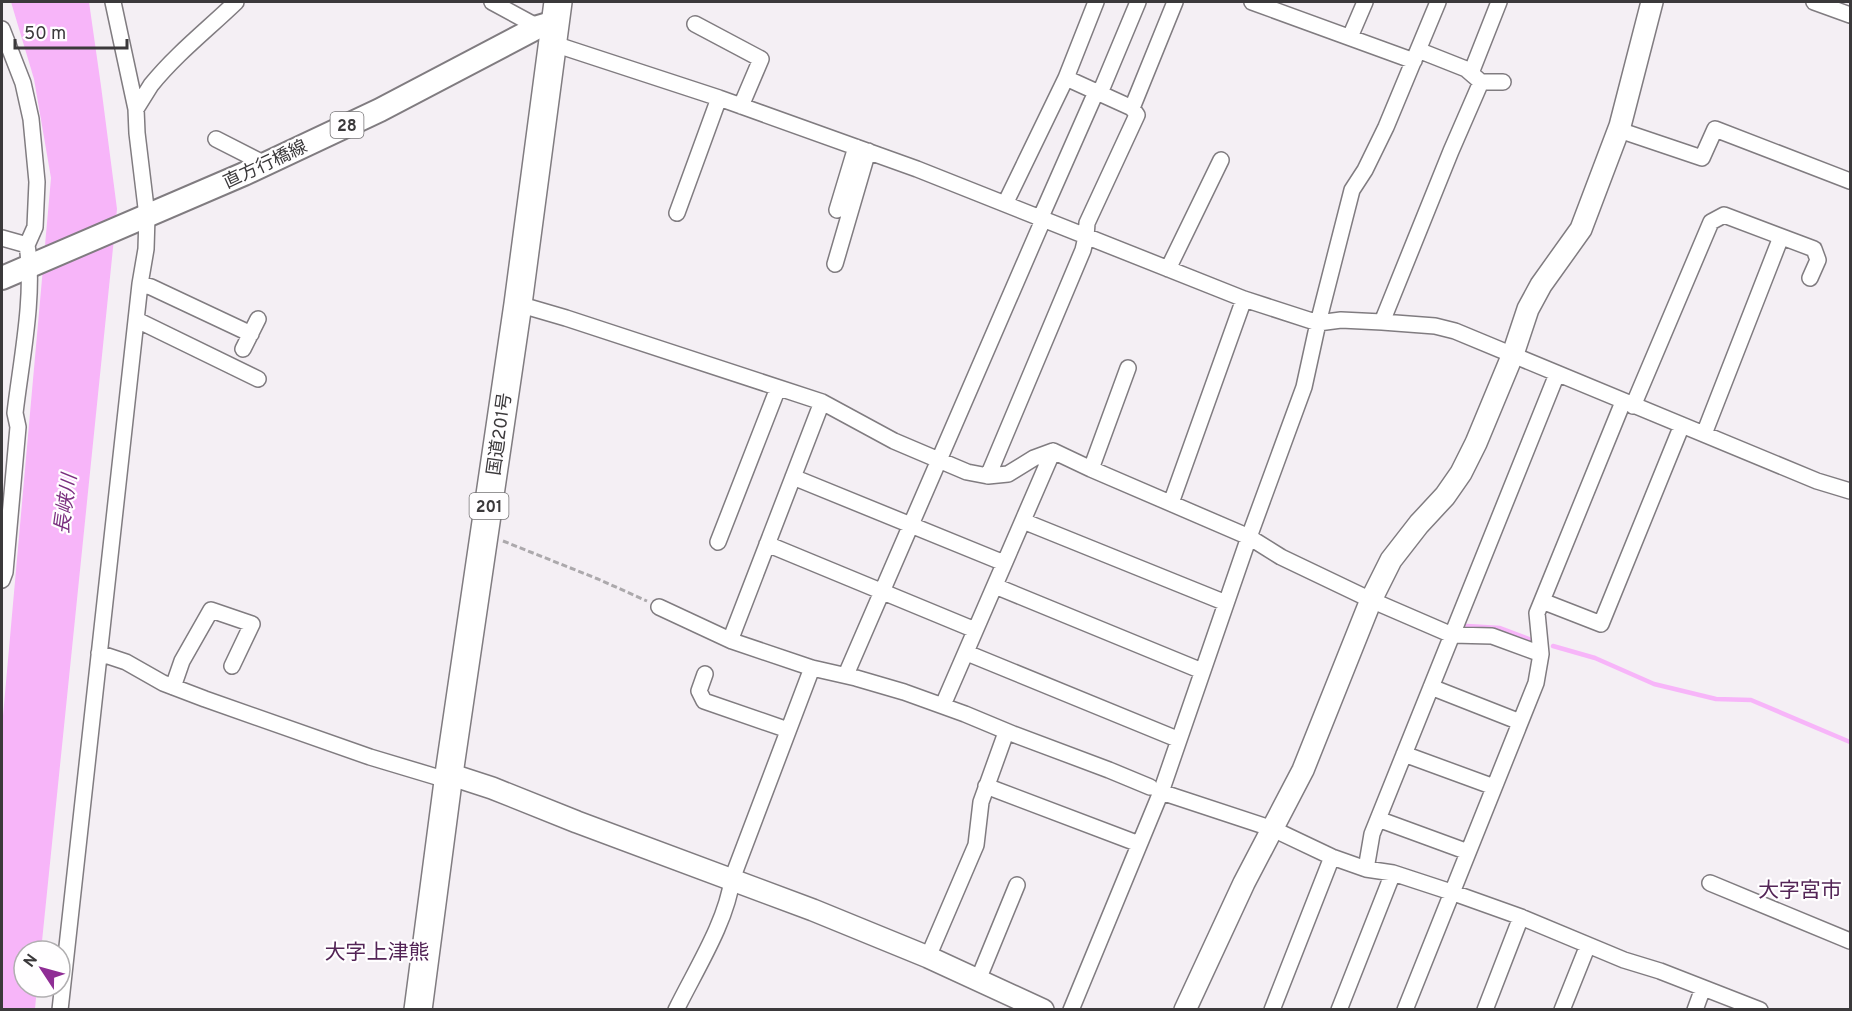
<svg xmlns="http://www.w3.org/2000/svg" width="1852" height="1011" font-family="Overpass,'Noto Sans JP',sans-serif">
	<rect width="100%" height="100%" fill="#f4eff4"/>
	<path fill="#f7b5f9" d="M11,2H89L101,86L117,209L41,951H24V987H37L35,1009L2,1010V727L51,178L34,79Z"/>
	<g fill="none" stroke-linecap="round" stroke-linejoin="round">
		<path stroke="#f7b5f9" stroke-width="4.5" d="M1467,626L1500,628L1529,639
			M1553,646L1595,658L1654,684L1716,699L1751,700L1850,742"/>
		<g stroke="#807c80" stroke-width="18">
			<path id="street" d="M492,2L538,27
				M1252,2L1414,61
				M1814,2L1850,15
				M695,24L761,59L741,106
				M2,29L23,83L31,119L37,182L35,227L27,245
				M1350,37L1365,2
				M551,43L719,98L917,169L1244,299L1318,323L1341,320L1382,322L1435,326L1455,331L1817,481L1850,491
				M1471,73L1499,2
				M1481,82H1503
				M1100,93L1138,2
				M1132,108L1175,2
				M136,109C141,101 146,93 151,85C176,54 208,29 236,2
				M1619,130L1702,158L1715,129L1850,181
				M216,139L265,164
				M1005,204L1066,78L1096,2
				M837,210L856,147
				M677,213L719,98
				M1040,219L1096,92
				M2,238L27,245C35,295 21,361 15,413L18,427L5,572L2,580
				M835,264L868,151
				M1168,269L1221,160
				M140,284L151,287L251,334
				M518,304L566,318L822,402L894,441L967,472L988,476L1008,474L1034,458L1053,451L1091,469L1249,537L1281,557L1371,600L1452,635L1492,636L1541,654
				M137,320L258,379
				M1382,322L1451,151L1481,82L1466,69L1418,50
				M243,349L258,319
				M1633,406L1711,222L1724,215L1814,249L1818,260L1810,278
				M1704,434L1781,237
				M1091,469L1128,368
				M988,476L1083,250L1086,237L1087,223L1137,115L1132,108L1066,78
				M793,477L1004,563
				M1171,503L1244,299
				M1023,521L1226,603
				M718,542L778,388
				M767,544L975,630
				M995,586L1202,671
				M1542,601L1601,624L1682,425
				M659,607L732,641L812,668L856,678L904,692L965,714L1013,734L1109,770L1150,787
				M733,633L822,402
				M99,653L126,662L163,683L205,699L370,757L440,778L449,774
				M967,653L1177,739
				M848,670L1043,220
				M705,674L699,691L704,701L788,730
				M173,687L182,661L211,610L252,624L232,666
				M1431,687L1520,722
				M946,698L1053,451
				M1404,754L1494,787
				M986,786L1139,844
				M1161,792L1273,829L1332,857L1366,869L1393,873L1451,892L1521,917L1624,960L1660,971L1760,1010
				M1378,819L1468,852
				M1366,869L1372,834L1557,374
				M1710,883L1850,941
				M928,957L976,845L981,802L1004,738
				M978,980L1017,885
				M60,1010L140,284L146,249L147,216L137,133L136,109L113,2
				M676,1010C695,971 727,921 732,879L812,668
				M1071,1010L1161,792L1249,537L1304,387L1318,323L1352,190L1365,170L1386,127L1438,2
				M1272,1010L1332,857
				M1339,1010L1393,873
				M1405,1010L1536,683L1541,654L1537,613L1623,402
				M1485,1010L1521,917
				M1562,1010L1588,945
				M1695,1010L1703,988"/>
		</g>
		<g stroke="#807c80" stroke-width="24">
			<path id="secondary" d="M449,774L492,788L577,822L813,910L928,957L1043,1010
				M1185,1010L1244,883L1303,770L1371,600L1391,560L1419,524L1445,496L1461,473L1476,443L1513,354L1528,309L1541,285L1581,229L1620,126L1652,2"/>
		</g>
		<g stroke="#807c80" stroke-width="26">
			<path id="primary" d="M2,278L244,174L380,110L538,27L555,22"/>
		</g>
		<g stroke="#807c80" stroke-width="30">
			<path id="highway" d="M418,1010L449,774L518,304L558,2"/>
		</g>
		<path stroke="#aca9ac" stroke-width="3" stroke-dasharray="6 3" stroke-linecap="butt" d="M503,541L598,579L647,601"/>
		<use href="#street" stroke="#fff" stroke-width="15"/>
		<use href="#secondary" stroke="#fff" stroke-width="21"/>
		<use href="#primary" stroke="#fff" stroke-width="22"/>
		<use href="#highway" stroke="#fff" stroke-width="27"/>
	</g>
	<g text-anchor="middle" stroke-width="4.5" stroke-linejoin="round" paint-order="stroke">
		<g fill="#fffeff" stroke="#767476" stroke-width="1.5">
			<rect x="330.5" y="112" width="33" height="26" rx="4.5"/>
			<rect x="469.5" y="493" width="39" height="26" rx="4.5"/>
		</g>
		<g font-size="16" font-weight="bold" fill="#3b393b">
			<text x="347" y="131">28</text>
			<text x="489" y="512">201</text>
		</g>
		<g font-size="18" fill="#3b393b" stroke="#fffeff">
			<text transform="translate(265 164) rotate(-25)" y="6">直方行橋線</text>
			<text transform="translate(499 434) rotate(-82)" y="6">国道201号</text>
		</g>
		<g font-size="20" font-style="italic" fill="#7a2f7f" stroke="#fffeff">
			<text transform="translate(65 504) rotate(-82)" y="7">長峡川</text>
		</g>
		<g font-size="21" fill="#532456" stroke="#fffeff">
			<text x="1800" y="897">大字宮市</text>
			<text x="377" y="959">大字上津熊</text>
		</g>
	</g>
	<rect width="1852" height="1011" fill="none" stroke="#3b393b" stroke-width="6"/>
	<g transform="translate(42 969) rotate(306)"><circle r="28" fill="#fffeff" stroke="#b1afb1" stroke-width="1.5"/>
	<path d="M0-4.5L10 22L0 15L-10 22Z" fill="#8f2d95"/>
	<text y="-9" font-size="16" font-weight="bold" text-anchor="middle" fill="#3b393b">N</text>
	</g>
	<path d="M15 39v9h112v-9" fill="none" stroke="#3b393b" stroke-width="3"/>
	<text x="24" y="39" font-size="18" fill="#3b393b" stroke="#fffeff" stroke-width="4.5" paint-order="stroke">50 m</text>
</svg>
